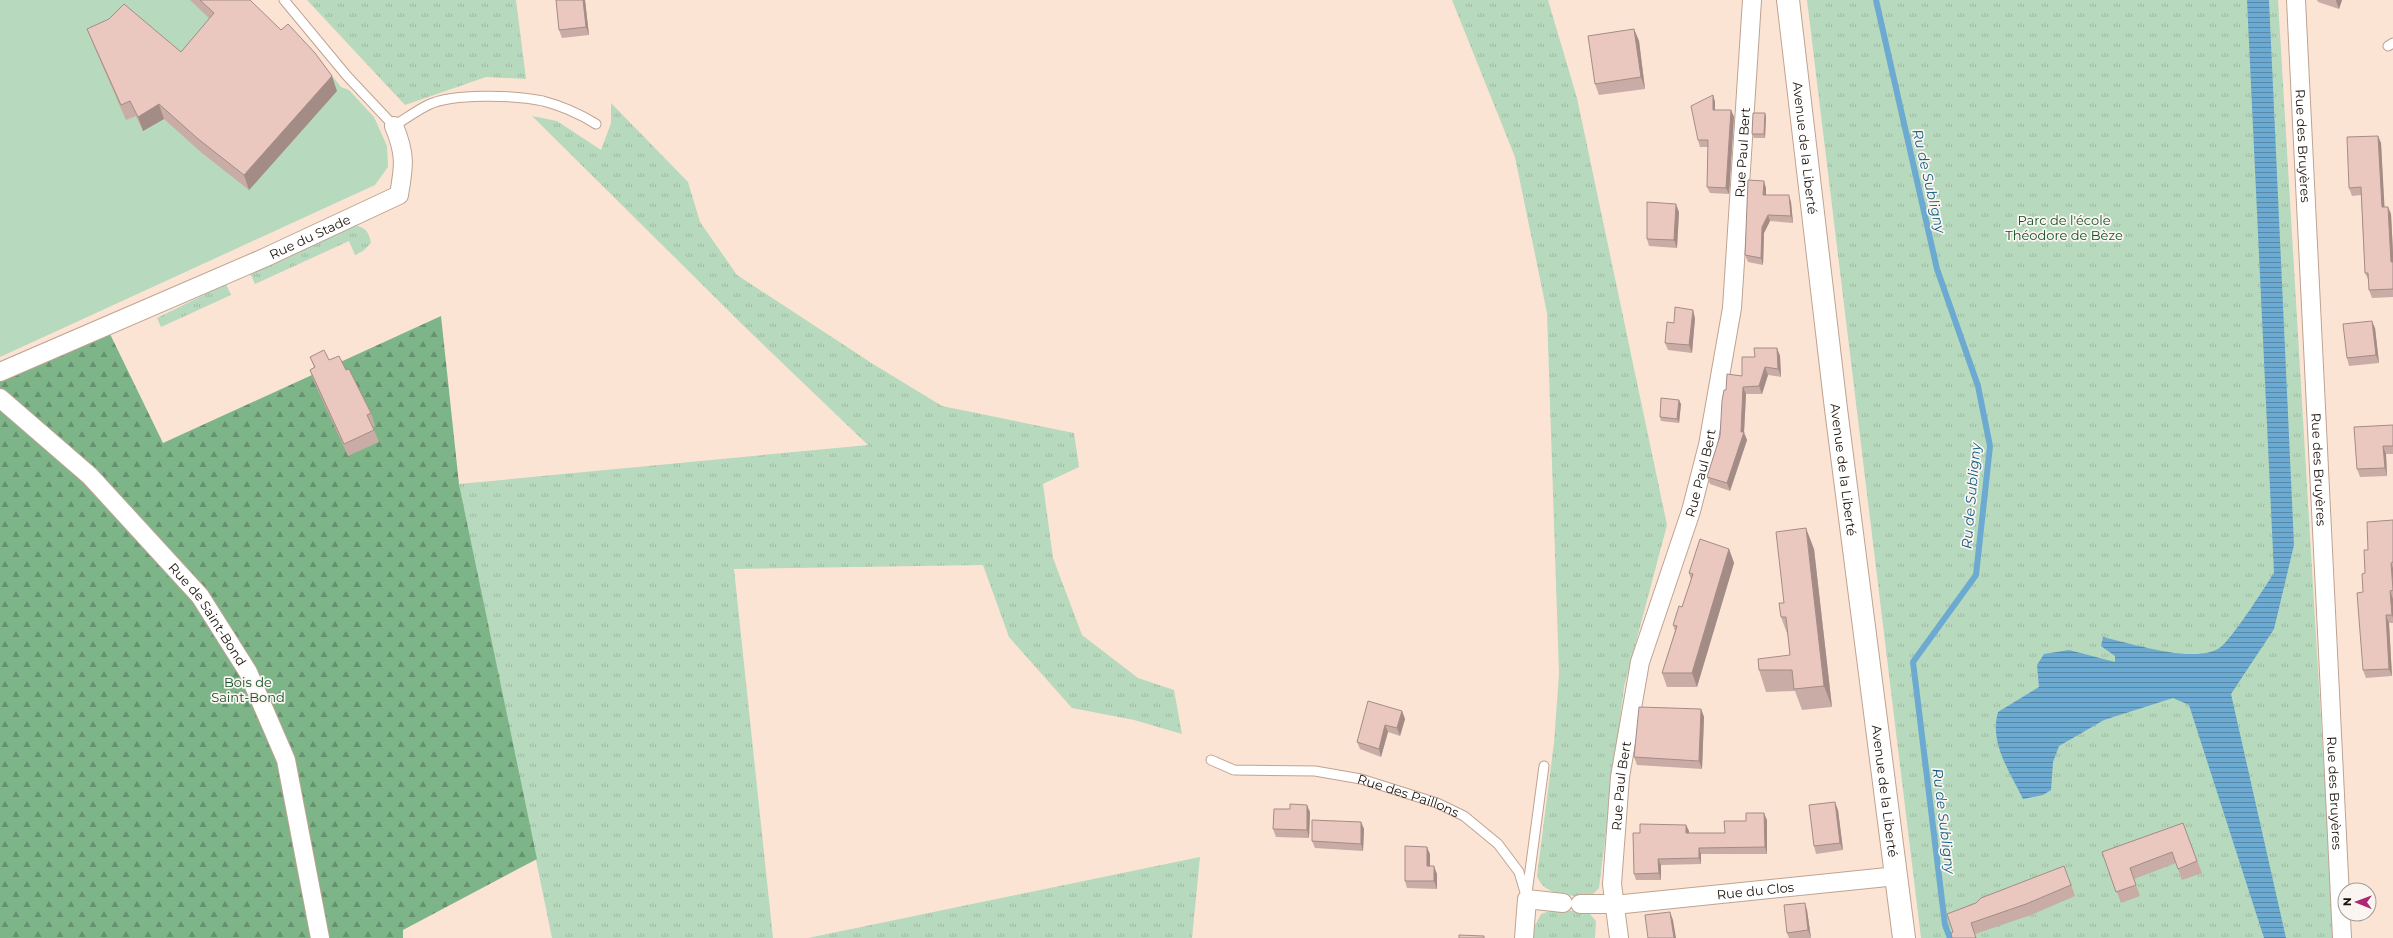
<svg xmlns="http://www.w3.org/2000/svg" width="2393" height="938" font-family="Montserrat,sans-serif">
	<defs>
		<pattern id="grass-tufts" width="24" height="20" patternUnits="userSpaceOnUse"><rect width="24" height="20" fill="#b7d9bd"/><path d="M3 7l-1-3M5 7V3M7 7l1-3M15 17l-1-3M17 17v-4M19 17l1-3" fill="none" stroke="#9db9a1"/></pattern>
		<pattern id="forest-firs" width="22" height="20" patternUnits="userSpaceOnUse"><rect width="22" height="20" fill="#7db488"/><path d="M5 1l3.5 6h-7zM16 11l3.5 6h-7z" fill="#66916e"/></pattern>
		<pattern id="water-rules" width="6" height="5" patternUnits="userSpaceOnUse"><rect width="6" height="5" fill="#6caad1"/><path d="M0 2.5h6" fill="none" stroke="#5889a8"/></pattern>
	</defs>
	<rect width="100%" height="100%" fill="#fce4d5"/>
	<path fill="url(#grass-tufts)" d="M307,0H516L526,79L486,77L405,105Z
		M1452,0H1548L1577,98L1667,525L1624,687L1599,888L1592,895L1587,897C1569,895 1544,896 1537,876L1554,743L1559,674L1547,313L1515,157Z
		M1807,0H2278L2334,938H1921Z
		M611,103L688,182L700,222L737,275L873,364L942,406L1074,433L1079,467L1043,484L1053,558L1082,635L1138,678L1174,690L1182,734L1134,720L1072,708L1009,637L983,565L734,569L773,938H552L459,484L868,445L748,330L532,116L557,121L601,150L611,123Z
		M355,225C366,228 369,232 371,243L363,251L355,255L349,241L255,284L250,273Z
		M226,284L231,295L161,327L157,318Z
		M1200,857L1192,938H808Z
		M1565,910L1589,913L1596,921L1595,938H1531L1532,931L1541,914L1553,910Z"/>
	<path fill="url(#forest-firs)" d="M441,316L459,484L537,859L403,930V938H0V381L110,334L163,443Z"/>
	<path fill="#b7d9bd" d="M0,0H245L280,31L284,28L315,54L341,87L349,90L374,117L387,146L388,167L375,185L0,357Z"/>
	<path fill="url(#water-rules)" d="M2247,0H2269L2294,545L2274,629L2231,694L2286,938H2264L2189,705L2173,698L2104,720L2059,746L2053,762L2051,790L2043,795L2023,799C2010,772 1989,743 1998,712L2039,687L2037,665L2044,654L2069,650L2115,662V656L2101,646L2103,637C2130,643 2202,667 2223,645C2240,627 2260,594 2274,573Z"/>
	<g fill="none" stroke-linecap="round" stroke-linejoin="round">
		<path stroke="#6caad1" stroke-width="6" d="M1876,0L1937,269L1978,386L1990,446L1976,575L1913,662L1945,925L1950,938"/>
		<g stroke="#bfa392" stroke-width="11">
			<g id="service">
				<path d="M284,0L347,76L394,126C405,119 416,111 428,105C452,93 516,95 543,101C562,106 580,114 596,124"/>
				<path d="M2388,46L2393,43"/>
				<path id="s1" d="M1211,760L1234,770L1315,771L1361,779L1437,803L1464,816L1498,844L1519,872L1527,899"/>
				<path d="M1527,893L1544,766"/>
			</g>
		</g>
		<g stroke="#bfa392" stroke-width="20">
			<g id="minor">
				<path id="s2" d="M2296,0L2342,938"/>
				<path id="s3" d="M0,372L264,258L399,195C404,166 406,155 394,126"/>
				<path id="s4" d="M0,398L90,476L200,596L248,672L286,760L320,938"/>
				<path id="s5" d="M1580,904H1624L1897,876"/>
				<path d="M1524,938L1527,899L1563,903"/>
				<path id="s6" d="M1619,938L1612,884L1620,777L1640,662L1691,511L1708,445L1732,308L1752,0"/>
			</g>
		</g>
		<g stroke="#bfa392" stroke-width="24">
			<g id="secondary">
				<path id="s7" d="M1788,0L1836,409L1904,938"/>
			</g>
		</g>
		<use href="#service" stroke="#fff" stroke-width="9"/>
		<use href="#minor" stroke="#fff" stroke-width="18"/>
		<use href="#secondary" stroke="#fff" stroke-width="22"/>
	</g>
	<path fill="#c9aca5" d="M190,0H250L337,91L249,190L202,153L164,119L143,131L136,116L126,120L93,44L87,29L181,52L210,19Z
		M556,0H585L589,35L562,38L559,30Z
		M2317,0H2342L2339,9L2318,2Z
		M1634,29L1639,41L1645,89L1599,95L1595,84Z
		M1713,95L1715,102V110H1731L1734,117L1729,194L1710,193L1707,187L1708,147H1700L1698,140Z
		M1765,113L1766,117L1765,138H1754L1752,134Z
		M2378,136L2381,143L2384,207H2388L2391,214L2393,253V297L2372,298L2369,290V281L2365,273L2361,195L2352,196L2349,188Z
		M1766,188V195L1791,202L1793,223L1770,221L1764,233L1763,265L1748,262L1745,255Z
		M1679,212L1677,248L1649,246L1647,239Z
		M1695,318L1692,353L1668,350L1665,343L1674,323Z
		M2375,328L2379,363L2349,366L2347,358Z
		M1777,348L1780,356L1781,377L1768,375L1762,394H1746L1744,432L1747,440L1730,491L1710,484L1707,477L1720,436L1726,390L1742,376L1755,357Z
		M310,357L329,360L346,370L371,413L375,426L373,427L379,442L348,456L314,382L310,370L314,367Z
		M1681,404L1679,423L1661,421L1660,417Z
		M2393,425V454H2386L2387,476L2360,477L2357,469Z
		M2393,520V623H2389L2392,676L2366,678L2363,670V592L2368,550Z
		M1729,549L1734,563L1697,687H1667L1662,673L1675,631L1673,625L1682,607L1691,580L1689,573Z
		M1814,549L1832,707L1802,710L1795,691L1766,692L1759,670L1790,655L1788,636L1781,617L1784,603Z
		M1701,709L1704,717L1702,769L1637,765L1634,757Z
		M1402,711L1405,719L1400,736L1388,732L1381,757L1360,749L1357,742Z
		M1838,810L1843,850L1816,854L1814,846Z
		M1310,812L1309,838L1276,837L1273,829Z
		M1767,820V854H1701V864L1661,865V880H1636L1634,874L1640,833L1686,825L1689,831V833H1725L1746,821Z
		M1361,822L1364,829L1363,851L1315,848L1312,841Z
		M2183,823L2202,873L2182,880L2176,863L2134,879L2140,896L2121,903L2102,852Z
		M1430,854V866L1437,874V889L1407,888L1405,881Z
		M2071,885L2075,896L2031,915L1975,934L1953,932L1947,914Z
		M1807,910L1811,938H1789L1787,933Z"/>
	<path fill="#a48c86" d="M583,0H585L589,35L586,27Z
		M2336,0H2342L2339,9L2336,1Z
		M1634,29L1639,41L1645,89L1641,77Z
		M332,76L337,91L249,190L244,175Z
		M1713,95L1715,102V117L1713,110Z
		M159,104L164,119L143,131L138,117Z
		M1731,110L1734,117L1729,194L1726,188Z
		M1765,113L1766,117L1765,138L1764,134Z
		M2378,136L2381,143L2385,215L2382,207Z
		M1764,181L1766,188V202L1763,195Z
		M1789,195L1791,202L1793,223L1791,216Z
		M1676,204L1679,212L1677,248L1674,240Z
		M2388,207L2391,214L2393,253V267L2391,262Z
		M1768,215L1770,221L1764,233L1763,265L1761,258L1762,227Z
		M1693,310L1695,318L1692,353L1689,345Z
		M2372,321L2375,328L2379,363L2376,355Z
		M1777,348L1780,356L1781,377L1778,369Z
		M1765,367L1768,375L1762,394L1759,386Z
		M1743,387L1746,394L1744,433L1747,440L1730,491L1727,483L1741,432Z
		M1679,400L1681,404L1679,423L1677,419Z
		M2383,446L2386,454L2387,476L2385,468Z
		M1806,528L1814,549L1832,707L1824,686Z
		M1729,549L1734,563L1697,687L1692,673Z
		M2391,563L2393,568V591V590Z
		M2390,591L2393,599V618L2392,615Z
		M2386,615L2389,623L2392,676L2389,669Z
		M1701,709L1704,717L1702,769L1699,761Z
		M1402,711L1405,719L1400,736L1397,728Z
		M1385,725L1388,732L1381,757L1379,749Z
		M1835,802L1838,810L1843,850L1840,843Z
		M1307,805L1310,812L1309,838L1307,830Z
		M1764,813L1767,820V854L1765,847Z
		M1361,822L1364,829L1363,851L1361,844Z
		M1686,825L1689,831L1688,840L1686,833Z
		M1427,847L1430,854V873L1427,866Z
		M1699,848L1701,854V864L1699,858Z
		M1658,859L1661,865V880L1659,873Z
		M1434,866L1437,874V889L1434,881Z
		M1805,903L1807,910L1811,938L1808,930Z
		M1670,912L1673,920L1676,938H1674Z"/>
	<path fill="#eac8c0" stroke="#a48c86" d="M200,0H250L281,30L288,24L315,53L332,76L244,175L197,138L159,104L138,117L130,101L121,105L87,29L109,19L124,4L181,52L214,13Z
		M556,0H583L586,27L559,30Z
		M1634,29L1641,77L1595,84L1588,36Z
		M1713,95V110H1731L1726,188L1707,187L1708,140H1698L1691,106Z
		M1753,113H1765L1764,134H1752Z
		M2378,136L2382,207H2388L2391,262H2393V289L2369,290L2368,273H2365L2361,187L2349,188L2347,137Z
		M1748,180L1764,181L1763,195H1789L1791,216L1768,215L1762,227L1761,258L1745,255Z
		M1647,202L1676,204L1674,240L1647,239Z
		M1675,307L1693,310L1689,345L1665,343L1667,322L1674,323Z
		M2372,321L2376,355L2347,358L2343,324Z
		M1754,348H1777L1778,369L1765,367L1759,386L1743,387L1741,432H1744L1727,483L1707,477L1720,436L1722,401L1724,390H1726L1727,374L1742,376V357H1755Z
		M324,350L329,360L339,356L346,370L349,369L371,413L367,415L374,430L344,444L310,370L315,367L310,357Z
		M1661,398L1679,400L1677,419L1660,417Z
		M2393,425V446H2383L2385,468L2357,469L2354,427Z
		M2393,520V562L2391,563L2393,590L2390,591L2392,615H2386L2389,669L2363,670L2357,593L2363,592L2362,574L2365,573L2364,550H2368L2367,522Z
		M1806,528L1824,686L1794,689L1792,670H1759L1758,659L1790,655L1786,617H1781L1779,603H1784L1776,532Z
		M1700,539L1729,549L1692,673H1662L1677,626L1673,625L1679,606L1682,607L1693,574L1689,573Z
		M1368,701L1402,711L1397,728L1385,725L1379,749L1357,742Z
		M1639,707L1701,709L1699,761L1634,757Z
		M1835,802L1840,843L1814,846L1809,805Z
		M1290,804L1307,805V830L1273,829L1274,809H1290Z
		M1746,813H1764L1765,847L1699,848V858L1658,859L1659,873L1634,874L1633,833H1640V824L1686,825V833H1725L1724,821H1746Z
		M1312,820L1361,822V844L1312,841Z
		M2183,823L2197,861L2178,869L2172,852L2130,868L2136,885L2116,892L2102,852Z
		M1405,846L1427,847V866H1434V881H1405Z
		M2064,866L2071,885L2026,904L1971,923L1976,938H1952L1951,933L1953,932L1947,914L1976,903L1981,898Z
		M1805,903L1808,930L1787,933L1784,905Z
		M1670,912L1674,938H1648L1645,915Z
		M1459,935L1484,936V938H1459Z"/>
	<g text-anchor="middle" stroke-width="3.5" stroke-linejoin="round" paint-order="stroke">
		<g font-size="13" fill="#1c130c" stroke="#fbf5f1">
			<text dy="5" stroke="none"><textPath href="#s2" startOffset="146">Rue des Bruyères</textPath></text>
			<text dy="5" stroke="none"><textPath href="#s7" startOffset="149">Avenue de la Liberté</textPath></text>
			<text dy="5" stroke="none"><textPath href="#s6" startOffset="801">Rue Paul Bert</textPath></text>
			<text dy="5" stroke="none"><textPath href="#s3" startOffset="338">Rue du Stade</textPath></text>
			<text dy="5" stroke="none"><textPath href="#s7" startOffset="473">Avenue de la Liberté</textPath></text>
			<text dy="5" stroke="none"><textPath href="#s2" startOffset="470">Rue des Bruyères</textPath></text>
			<text dy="5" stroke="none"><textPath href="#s6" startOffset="477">Rue Paul Bert</textPath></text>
			<text dy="5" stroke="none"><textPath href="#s4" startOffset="301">Rue de Saint-Bond</textPath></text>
			<text dy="5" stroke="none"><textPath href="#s6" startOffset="153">Rue Paul Bert</textPath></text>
			<text dy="5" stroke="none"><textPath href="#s7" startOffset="797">Avenue de la Liberté</textPath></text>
			<text dy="5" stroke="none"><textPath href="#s2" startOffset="794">Rue des Bruyères</textPath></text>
			<text dy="5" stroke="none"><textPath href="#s1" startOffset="203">Rue des Paillons</textPath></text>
			<text dy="5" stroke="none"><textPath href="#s5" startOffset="176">Rue du Clos</textPath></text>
		</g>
		<g font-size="13" fill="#125026" stroke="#fbf5f1">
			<text x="2064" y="225">Parc de l'école<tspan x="2064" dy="15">Théodore de Bèze</tspan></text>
			<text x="248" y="687">Bois de<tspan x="248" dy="15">Saint-Bond</tspan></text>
		</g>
		<g font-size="14" font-style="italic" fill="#105c82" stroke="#fbf5f1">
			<text transform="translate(1929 181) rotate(77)" y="5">Ru de Subligny</text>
			<text transform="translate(1971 496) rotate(-85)" y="5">Ru de Subligny</text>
			<text transform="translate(1944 821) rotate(83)" y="5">Ru de Subligny</text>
		</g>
	</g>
	<g transform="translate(2357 902) rotate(271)"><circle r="19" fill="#fbf5f1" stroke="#a29b95"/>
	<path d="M0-3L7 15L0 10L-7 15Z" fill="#ad2971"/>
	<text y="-6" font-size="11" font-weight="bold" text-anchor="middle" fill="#1c130c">N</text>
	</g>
</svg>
